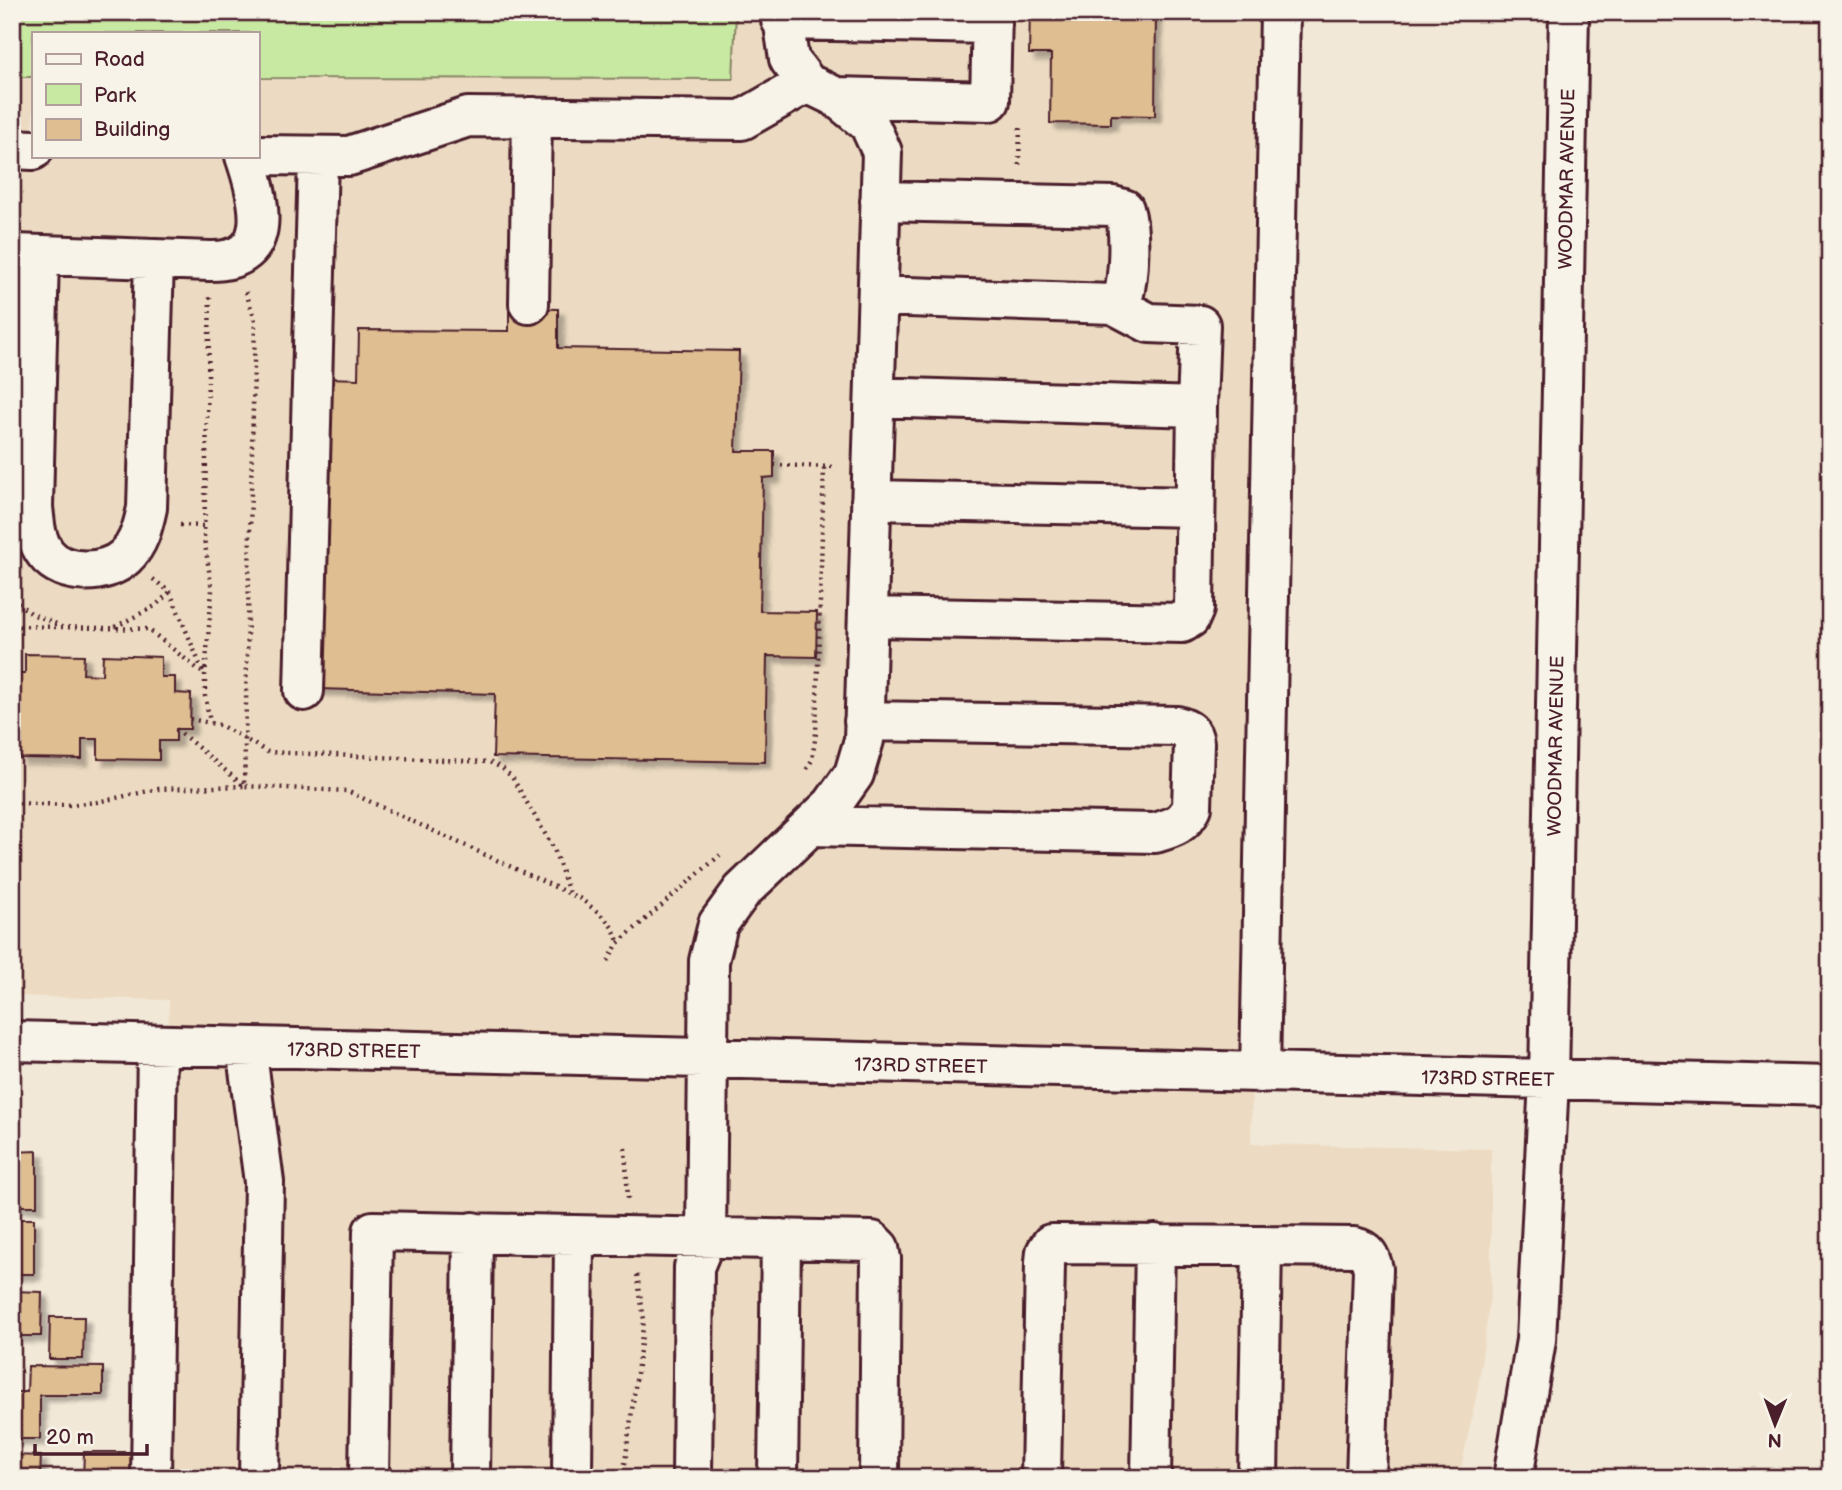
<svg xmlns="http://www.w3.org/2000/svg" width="1842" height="1490" font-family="'Balsamiq Sans',sans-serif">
	<defs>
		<filter id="shadow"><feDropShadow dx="6" dy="6" stdDeviation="2" flood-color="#0004"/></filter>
	</defs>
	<rect width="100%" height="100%" fill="#f2e8d7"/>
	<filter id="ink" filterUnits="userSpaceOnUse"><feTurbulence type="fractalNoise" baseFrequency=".0143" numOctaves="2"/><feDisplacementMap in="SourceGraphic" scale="14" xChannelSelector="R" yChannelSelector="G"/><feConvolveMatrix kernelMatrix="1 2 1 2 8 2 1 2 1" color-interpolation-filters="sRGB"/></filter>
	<g filter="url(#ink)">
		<path fill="#ecdbc2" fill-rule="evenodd" d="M12,12H1270L1251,1144L1491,1149V1289L1478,1388L1459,1478H163L169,1000L12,996ZM33,33H257V156H33Z"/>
		<path fill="#c7e9a2" stroke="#888466" stroke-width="2" d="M12,12H736L733,79L257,78V33H33V77H12Z"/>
		<path fill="#dfbe91" stroke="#4a1f2b" stroke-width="2" filter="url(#shadow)" d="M1030,12H1156L1155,116L1111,115V124L1050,123L1051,54H1029Z
			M509,308L558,309V348L739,351L736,451H774V477L763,478L760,611L817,612L816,657L767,656L765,762L493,757L495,694L318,689L328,378L358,379L359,330L509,331Z
			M25,654L84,655L83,674L102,675L103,655L161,657V677H175V693L191,694L190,729H176V741H159V760L98,759V739H82V759L19,758L20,737H12V673H25Z
			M37,1151V1206H12V1152Z
			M12,1219H34V1274H12Z
			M12,1291L42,1292L41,1336H12Z
			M50,1317H84L83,1359H49Z
			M28,1366L103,1367V1395H40V1439H12V1392H27Z
			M84,1452H134L133,1478H83Z
			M12,1455L41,1456L40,1478H12Z"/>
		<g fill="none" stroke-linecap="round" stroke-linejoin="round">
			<g stroke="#4a1f2b" stroke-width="44">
				<path id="minor" d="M782,12L789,59L807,83
					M781,20L992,24
					M836,97L990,101L992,12
					M12,149L33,150
					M257,155L349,156L468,117L742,120L807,83L836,97L869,124L882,152L864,740L854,774L832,805L742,891L718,924L709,961L706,1238L694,1267L692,1478
					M15,254L210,261C278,262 259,197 245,156
					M39,255L33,507C35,524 35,540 46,554C63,576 106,575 125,557C139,544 143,526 147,508L154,259
					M878,296L1113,304L1123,298C1129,275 1131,231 1124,209L1113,206L880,201
					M529,304L532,117
					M1113,304L1149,323L1200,325L1197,407
					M871,500L1195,507
					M868,617L1182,623L1190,618L1194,609L1197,407L875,397
					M304,691L318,157
					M810,826L1155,833C1172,828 1184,825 1192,807L1194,743C1193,732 1188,729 1177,726L864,721
					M12,1041L1830,1086
					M246,1047L264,1182L259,1478
					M1260,1073L1280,12
					M151,1478L157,1045
					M369,1478L373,1231L872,1241L879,1248L881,1259L879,1478
					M470,1478L473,1232
					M572,1478L574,1235
					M778,1478L781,1239
					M1041,1478L1045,1262L1046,1252L1051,1244H1061L1354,1247C1367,1250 1370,1256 1373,1269L1366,1478
					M1151,1478L1155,1244
					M1258,1478L1262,1246
					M1513,1478L1536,1340L1549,1080L1569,12"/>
			</g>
			<path stroke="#4a1f2b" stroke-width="4.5" stroke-dasharray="2 5" stroke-linecap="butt" d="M1019,165L1020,125
				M246,292L255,321L244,786L347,791L581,899C596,911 615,923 618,943
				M210,297L204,538L212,590L205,675V696L210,722
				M774,465L834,467
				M180,525L204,526
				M153,579L170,592L204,674
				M12,599L32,614L59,625
				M12,626L148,629L204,674
				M115,627L155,606L170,592
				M190,719L220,725L268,752L489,762L502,768L512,777L554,849L569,893
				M176,729L243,785
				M807,769L812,760L816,733L824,467
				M12,803L68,805L97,802L158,789L244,786
				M608,961L618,943L720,855
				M625,1148L628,1199
				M623,1478L644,1320L637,1274"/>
			<use href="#minor" stroke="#f7f3e8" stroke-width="38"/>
		</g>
	</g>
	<g text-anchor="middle" stroke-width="5" stroke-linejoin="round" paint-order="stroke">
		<g font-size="19" fill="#4a1f2b" stroke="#f7f3e8">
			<text transform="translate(1566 179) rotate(-89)" y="7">WOODMAR AVENUE</text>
			<text transform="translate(1555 746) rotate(-89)" y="7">WOODMAR AVENUE</text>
			<text transform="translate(354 1050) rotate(1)" y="7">173RD STREET</text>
			<text transform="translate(921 1065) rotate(1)" y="7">173RD STREET</text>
			<text transform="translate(1488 1078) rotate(1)" y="7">173RD STREET</text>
		</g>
	</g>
	<rect width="1842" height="1490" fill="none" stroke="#f7f3e8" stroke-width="42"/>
	<rect x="21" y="21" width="1800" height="1448" fill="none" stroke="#4a1f2b" stroke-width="2.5" filter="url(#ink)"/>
	<rect x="32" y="32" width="228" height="126" fill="#f7f3e8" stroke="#b29e9c" stroke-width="2"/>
	<rect x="46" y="54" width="35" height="10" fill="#f7f3e8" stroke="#b29e9c" stroke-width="2"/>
	<text x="94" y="66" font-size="21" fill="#4a1f2b">Road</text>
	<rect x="46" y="84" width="35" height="21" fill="#c7e9a2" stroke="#b29e9c" stroke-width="2"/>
	<text x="94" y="102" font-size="21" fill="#4a1f2b">Park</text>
	<rect x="46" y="119" width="35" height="21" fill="#dfbe91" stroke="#b29e9c" stroke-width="2"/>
	<text x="94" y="136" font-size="21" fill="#4a1f2b">Building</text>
	<g transform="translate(1775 1424) rotate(181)" stroke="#f7f3e8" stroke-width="5" paint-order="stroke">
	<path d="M0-5L12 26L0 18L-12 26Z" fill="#4a1f2b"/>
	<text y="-10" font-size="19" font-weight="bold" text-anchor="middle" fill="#4a1f2b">N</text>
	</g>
	<path d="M35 1444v10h112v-10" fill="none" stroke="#4a1f2b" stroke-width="3.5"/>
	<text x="46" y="1444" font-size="21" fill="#4a1f2b" stroke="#f7f3e8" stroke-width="5" paint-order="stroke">20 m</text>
</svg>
